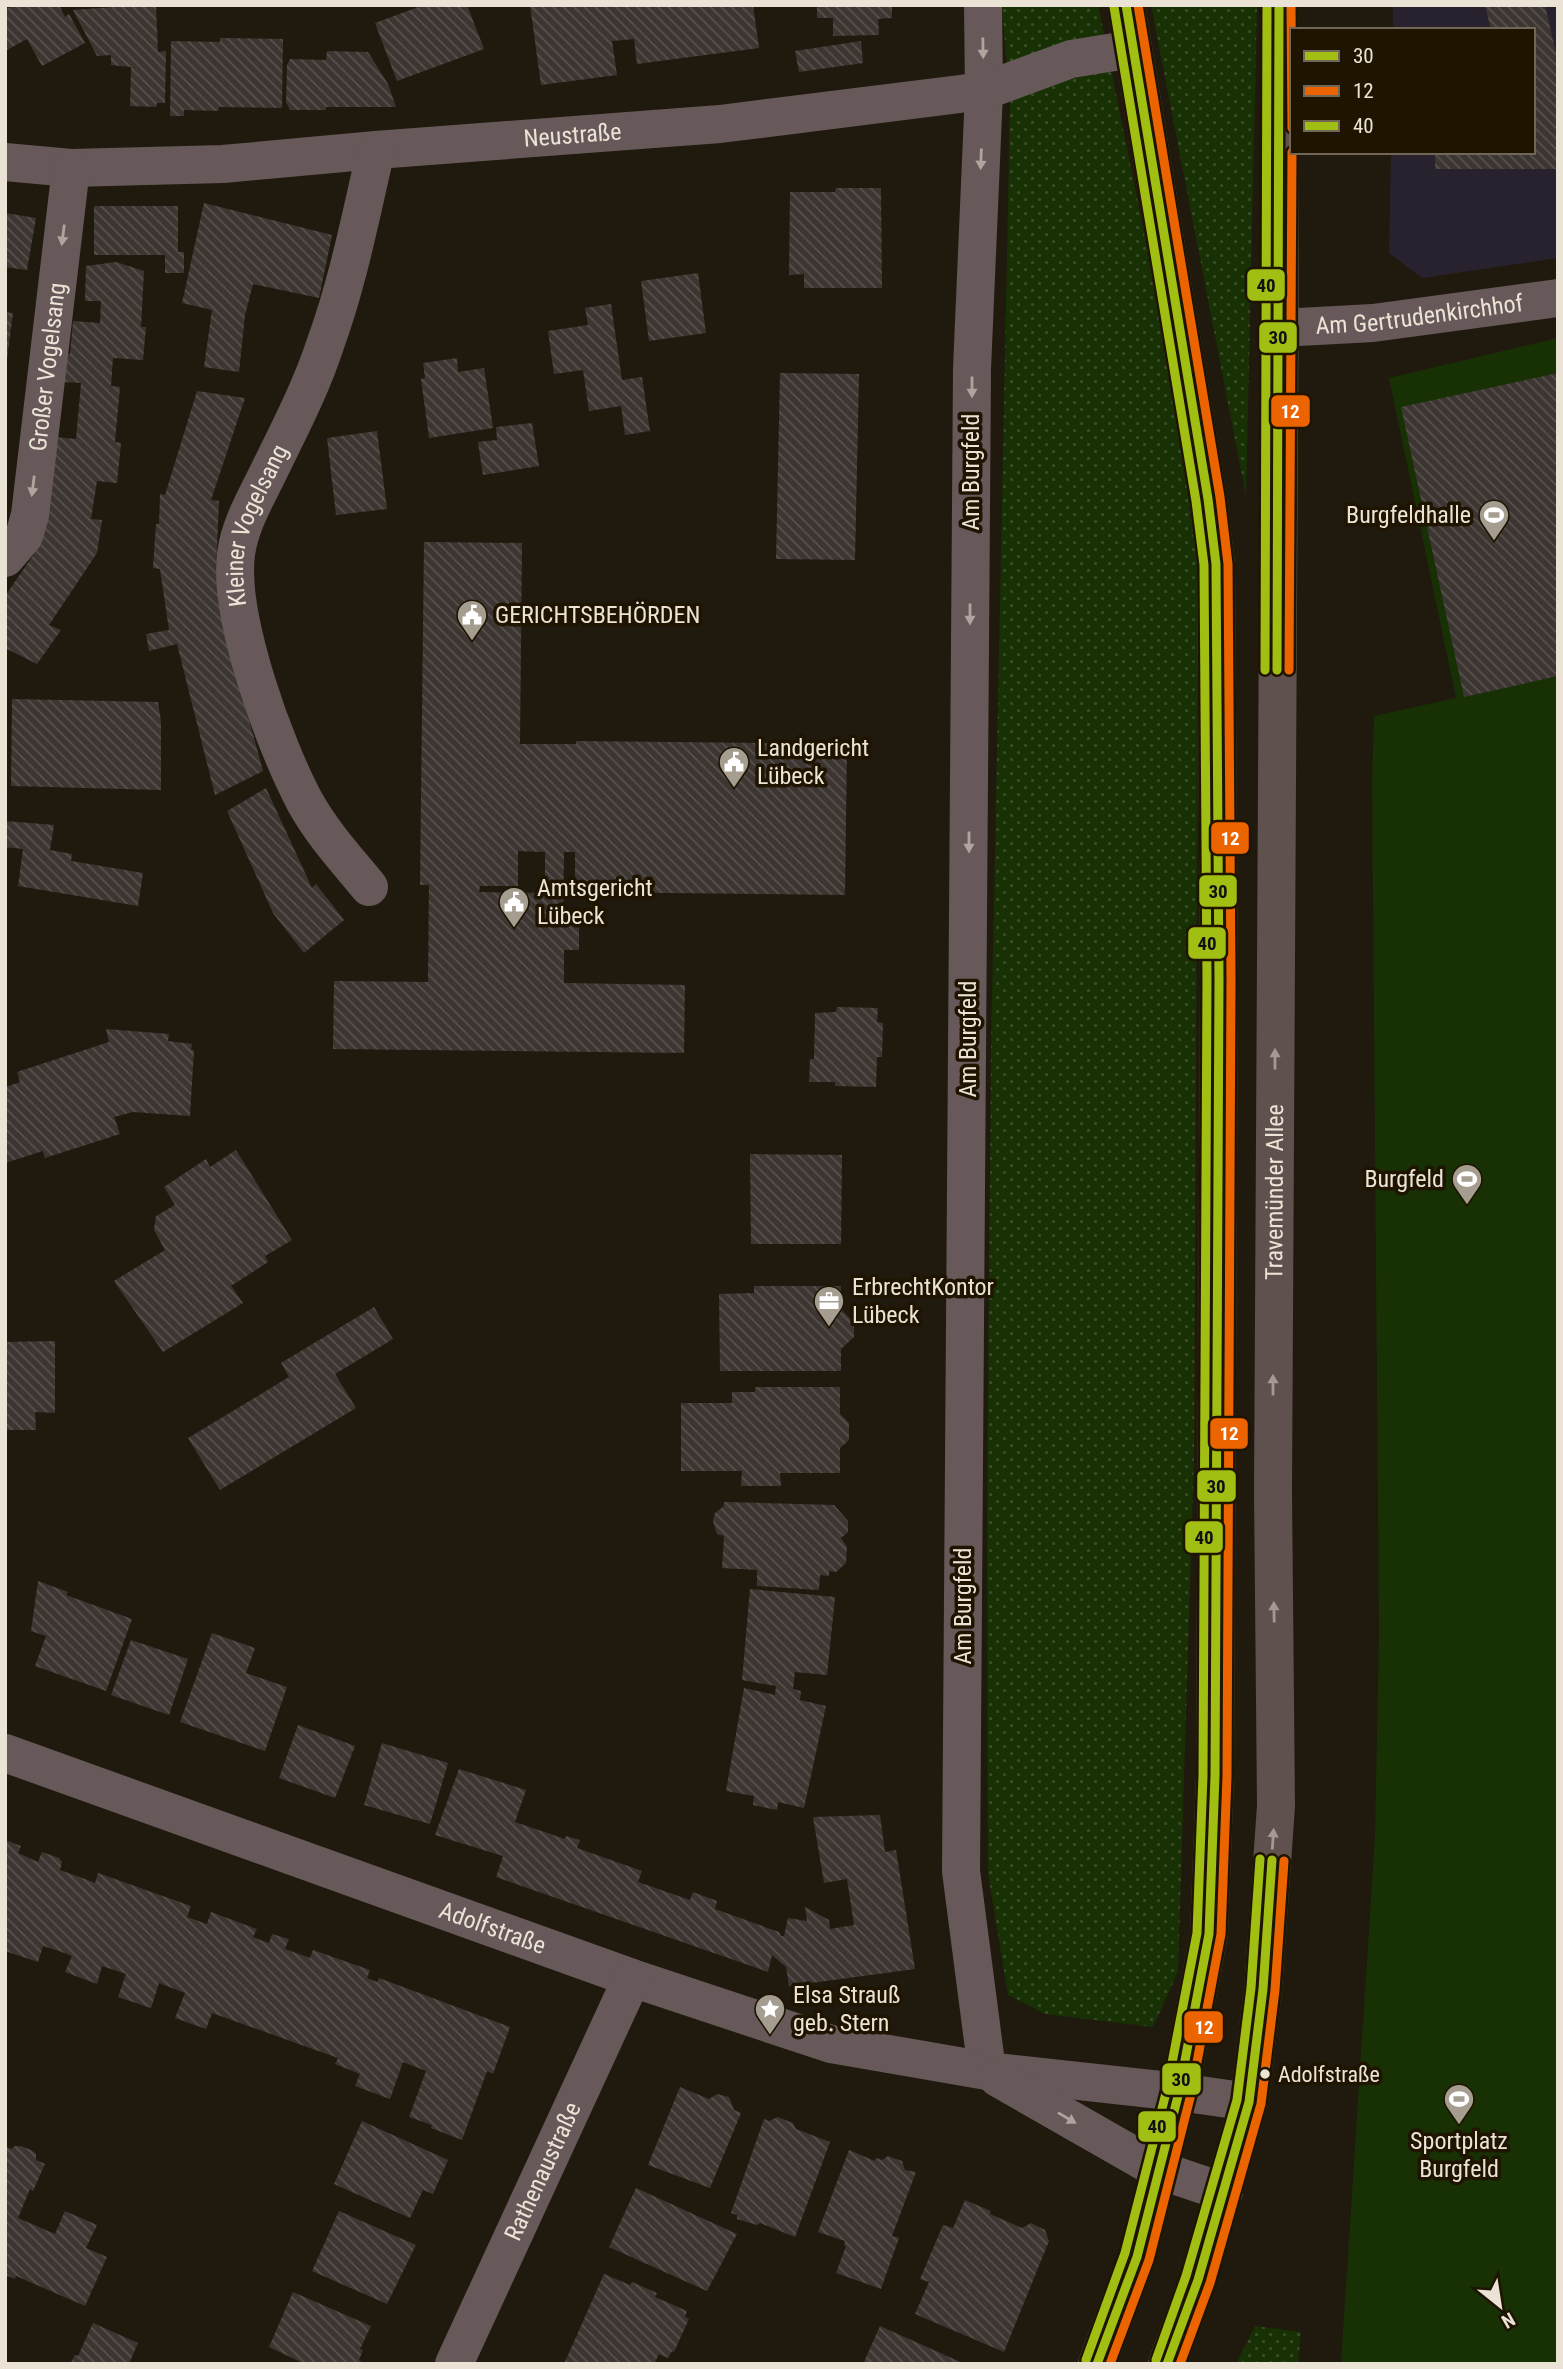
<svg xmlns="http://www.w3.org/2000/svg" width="1563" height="2369" font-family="'Roboto Condensed',sans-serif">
	<defs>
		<pattern id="green-dots" width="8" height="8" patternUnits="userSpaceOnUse" patternTransform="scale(1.75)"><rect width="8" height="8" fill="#173004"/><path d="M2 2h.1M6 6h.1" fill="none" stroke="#394e28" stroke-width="1.8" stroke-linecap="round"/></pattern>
		<pattern id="building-back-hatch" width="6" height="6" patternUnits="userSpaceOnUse" patternTransform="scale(1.75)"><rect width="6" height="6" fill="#3c3532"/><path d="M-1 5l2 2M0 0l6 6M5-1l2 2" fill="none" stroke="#58524f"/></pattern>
	</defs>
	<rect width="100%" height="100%" fill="#201a0e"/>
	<path fill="#28222e" d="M1393,5H1558V258L1422,278L1389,253L1391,152H1533V30H1393Z"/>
	<path fill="url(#green-dots)" d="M1002,5H1098L1199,504L1194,1454L1178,1972L1153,2027L1045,2014L1008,1995L988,1873L987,1525L991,1053L1010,105Z
		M1151,5H1257L1246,496Z
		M1255,2326L1301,2332L1298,2364H1236Z"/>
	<path fill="#173004" d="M1558,338V2364H1341L1375,1836L1379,1632L1372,780L1374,716L1456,698L1389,378Z"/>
	<path fill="url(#building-back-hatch)" fill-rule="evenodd" d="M9,5H59L65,17L69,14L85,43L42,66L27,39L5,51V10L10,7Z
		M141,5H156L158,52L166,51L165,103H157L156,107L130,106L131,67L111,65V55L97,56L73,10Z
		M424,5H467L484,49L397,81L375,23Z
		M530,5H753L759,48L637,64L634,39L612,41L617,75L541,85Z
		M817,5H892V18L878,19L879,35L833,36V18H817Z
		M1485,5H1545L1558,62V169H1435V152H1533V30H1491Z
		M220,38L283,39L282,108L219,107L218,111L184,110V116H170L171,41L220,42Z
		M861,41L863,63L799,72L795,51Z
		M327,51L368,52L388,84L396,107H326V110H290L286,102L287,65L290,59L326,60Z
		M836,188H881L882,288H804V274L789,275L790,192H835Z
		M204,203L332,235L319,298L253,284L245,315L239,372L204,367L212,310L182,303Z
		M94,206H178V252H184V273H165V255H94Z
		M5,213L36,218L27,270L5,267Z
		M116,262L144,271L141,327H146L143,360L113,358L111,386L120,387L115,442L121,443L117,483L97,481L91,519L102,520L97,553L49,625L61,630L37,664L5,648V596L41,544L55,437L76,439L81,383L63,382L66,354H70L73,321L100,323L101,301H85L86,266Z
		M698,273L706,333L649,341L641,281Z
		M611,304L622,380L642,377L650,431L625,435L621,406L589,411L583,370L554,374L548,331L588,325L585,308Z
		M5,312L13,313L7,359H5Z
		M457,358L458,372L484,368L493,428L429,438L421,379L425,378L423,363Z
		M780,373L859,374L855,560L776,559Z
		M1558,373V676L1464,697L1401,407Z
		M197,391L245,398L211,500L219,501L216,569L226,635L263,771L215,795L177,644L149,651L146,634L169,630L160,569L153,568L156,524H159L160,494L165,495Z
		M532,423L539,466L483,475L478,442L497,440L496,427Z
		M377,431L387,509L336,515L327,438Z
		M424,542L522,543L520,744H576V741L847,744L845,895L575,892V852H564L563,919L579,920V950H564V983L685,985L684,1053L333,1049L334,981L428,982L429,885H420ZM518,851L545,852V893L479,892L480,886H518Z
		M12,699L158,702L161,722V790L11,786Z
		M266,788L312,888L316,884L344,920L304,953L273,913L227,811Z
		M5,821L54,825L50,850L72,854L71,861L143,873L138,906L18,886L23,849L5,847Z
		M837,1007L878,1008L877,1022L883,1023L882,1057H877L876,1087L835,1086V1082H809L810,1059H814L815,1013L836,1012Z
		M106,1029L169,1034L168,1041L192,1044L191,1050H194L190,1116L133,1112L114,1117L120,1134L45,1158L43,1151L5,1163V1087L20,1082L17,1072L109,1042Z
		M236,1150L292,1240L265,1256L268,1262L231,1286L243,1303L163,1352L114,1281L165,1250L154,1230L156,1216L175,1205L164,1187L206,1159L210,1167Z
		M750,1154L842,1155L841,1244H751Z
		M754,1286H841V1309L854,1323V1337L841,1349V1371H720L719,1294L754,1293Z
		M374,1307L393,1339L335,1374L356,1408L220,1490L188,1438L289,1377L281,1363Z
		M55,1341V1413L35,1412L36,1430H5V1342Z
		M755,1387H840V1414L849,1423V1440L840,1448V1473H780L781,1486H741L742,1471H681V1403H732V1392H755Z
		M724,1502L834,1505L848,1521V1532L841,1538L847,1547L846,1563L836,1572L829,1571V1576L820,1575L819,1590L757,1586V1570L722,1568L724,1536L717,1534L713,1521L715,1513L724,1506Z
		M38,1581L68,1592L66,1595L132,1619L106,1691L35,1666L46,1636L31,1631Z
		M750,1589L835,1597L827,1675L795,1672L793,1689L801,1691L800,1700L826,1706L804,1808L778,1802L777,1810L753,1805L754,1796L726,1791L744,1688L775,1695L776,1686L742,1680Z
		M212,1633L255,1648L246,1673L287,1687L265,1751L180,1722Z
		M131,1640L188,1659L169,1715L111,1695Z
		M298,1725L355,1746L335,1798L279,1778Z
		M382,1743L448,1763L430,1824L364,1805Z
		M459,1769L526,1790L515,1822L565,1839L566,1836L580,1840L577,1848L642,1871L638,1882L690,1900L693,1892L717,1901L715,1909L779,1932L781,1936H784L788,1918L807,1921L805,1907L829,1920L830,1929L854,1925L847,1879L824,1883L813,1817L880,1815L885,1852L896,1850L915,1969L789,1986L786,1967L772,1955L768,1972L496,1877L503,1856L435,1835Z
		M5,1840L21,1846L18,1853L38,1862L42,1852L59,1858L62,1862L60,1870L85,1879L95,1883L98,1873L191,1906L187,1917L207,1924L211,1912L257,1929L253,1937L269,1943L272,1934L289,1939L285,1949L310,1958L313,1950L370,1970L367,1978L377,1982L379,1978L510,2027L493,2074L487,2071L462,2140L431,2128L432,2125L409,2117L426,2071L403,2062L390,2099L355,2086L360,2074L335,2064L338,2058L212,2013L206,2029L175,2018L185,1993L159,1983L151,2008L118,1997L126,1974L102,1966L97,1984L65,1972L72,1956L59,1951L43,1946L38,1962L5,1951Z
		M680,2087L709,2099L717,2094L729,2097L734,2110L741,2113L710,2188L648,2165Z
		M778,2117L793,2123L796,2129L830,2142L795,2237L760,2223L757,2225L737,2219V2215L731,2213L764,2119L769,2121Z
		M362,2121L448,2160L433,2194L423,2190L410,2218L334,2184Z
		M5,2146L11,2149L15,2146H21L31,2150L36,2154V2160L45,2164L33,2191L30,2189L18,2218L55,2234L65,2211L97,2225L86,2248L107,2257L85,2306L16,2276L15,2279L5,2275Z
		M849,2150L875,2161L876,2158L882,2160L888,2156L902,2161L905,2170L916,2172L892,2236L899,2238L881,2289L836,2273L846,2246L844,2245L845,2241L818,2232Z
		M636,2188L737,2234L707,2291L609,2247Z
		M965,2200L991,2211L990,2214L1022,2228L1031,2223L1045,2230L1049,2241L1004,2352L915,2314L929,2282L920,2279L931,2253L943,2225L953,2228Z
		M339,2211L416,2245L387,2304L312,2271Z
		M604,2274L630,2285L632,2282L657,2293L655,2297L687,2311L685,2317L689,2319L674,2352L672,2351L668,2358L659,2354L654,2364H564Z
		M293,2292L371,2326L360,2349L363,2350L359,2360L362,2362L361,2364H305L269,2347Z
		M93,2323L138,2343L129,2364H70L75,2355L78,2356Z
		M880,2326L965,2364H863Z"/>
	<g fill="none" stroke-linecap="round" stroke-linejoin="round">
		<g stroke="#675959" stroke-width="38">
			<path d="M983,5L984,91L972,369L961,1871L987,2071"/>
			<path id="s1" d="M5,162L71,168L223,164L376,150L720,124L984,91L1071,59L1133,49"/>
			<path id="s2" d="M1280,328L1373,323L1558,298"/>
			<path id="s3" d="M5,558L24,536L30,515L71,168"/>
			<path id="s4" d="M369,887C347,860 322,833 305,802C275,746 228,618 236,554C240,524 256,498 269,471C289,430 311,388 325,345C348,282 361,215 376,150"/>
			<path id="s5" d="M5,1753L632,1978L831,2044L987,2071L1179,2092L1249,2102"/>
			<path d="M998,2078L1159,2170L1224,2192"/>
			<path id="s6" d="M454,2364L632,1978"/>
		</g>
		<g stroke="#5e514e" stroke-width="38">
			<path d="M1097,2364L1137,2257L1159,2170L1179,2092L1209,1934L1215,1776L1219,979L1216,564L1208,499L1126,5"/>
			<path id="s7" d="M1167,2364L1198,2280L1249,2102L1263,1989L1276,1806L1273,1491L1280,252L1279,5"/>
		</g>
		<g stroke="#1e1400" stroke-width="14">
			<path id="bus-1" d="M1277,670L1279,5
				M1097,2364L1137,2257L1179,2092L1209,1934L1215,1776L1219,979L1216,564L1208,499L1126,5
				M1167,2364L1198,2280L1249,2102L1263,1989L1272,1860"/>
		</g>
		<g stroke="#1e1400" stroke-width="14">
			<path id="bus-2" d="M1291,5L1292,128
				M1289,670L1292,152
				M1110,2364L1149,2260L1191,2094L1221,1934L1227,1776L1231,979L1228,564L1220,497L1138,5
				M1180,2364L1210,2283L1261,2104L1275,1990L1284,1861"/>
		</g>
		<g stroke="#1e1400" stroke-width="14">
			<path id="bus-3" d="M1265,670L1267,5
				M1086,2360L1125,2253L1167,2089L1197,1933L1203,1776L1207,979L1204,565L1196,501L1114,7
				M1156,2360L1186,2276L1237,2100L1251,1988L1260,1859"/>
		</g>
		<use href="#bus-1" stroke="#a1be13" stroke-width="9"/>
		<use href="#bus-2" stroke="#ec6400" stroke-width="9"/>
		<use href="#bus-3" stroke="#a1be13" stroke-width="9"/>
	</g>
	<defs><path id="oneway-solid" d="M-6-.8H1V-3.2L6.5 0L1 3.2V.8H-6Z" transform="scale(1.75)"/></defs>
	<g fill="#b0a59e">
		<use href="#oneway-solid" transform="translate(983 48) rotate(89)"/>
		<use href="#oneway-solid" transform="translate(981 159) rotate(92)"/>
		<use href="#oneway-solid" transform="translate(63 235) rotate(97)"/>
		<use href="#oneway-solid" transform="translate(972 387) rotate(90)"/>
		<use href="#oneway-solid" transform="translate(33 486) rotate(97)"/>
		<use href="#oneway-solid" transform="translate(970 614) rotate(90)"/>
		<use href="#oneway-solid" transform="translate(969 842) rotate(90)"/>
		<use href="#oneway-solid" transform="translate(1067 2118) rotate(31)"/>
	</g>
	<g fill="#a49a92">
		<use href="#oneway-solid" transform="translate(1275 1059) rotate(-90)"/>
		<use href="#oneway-solid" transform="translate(1273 1385) rotate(-90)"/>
		<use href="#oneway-solid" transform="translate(1274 1612) rotate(-91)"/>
		<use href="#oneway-solid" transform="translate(1273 1839) rotate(-86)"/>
	</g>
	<defs>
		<g id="stadium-pin" transform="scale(1.575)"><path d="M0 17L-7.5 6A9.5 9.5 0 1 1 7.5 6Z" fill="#a49d90" stroke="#1e1400"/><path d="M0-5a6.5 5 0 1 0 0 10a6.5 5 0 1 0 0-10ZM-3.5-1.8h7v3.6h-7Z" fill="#fff"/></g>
		<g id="civic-pin" transform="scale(1.575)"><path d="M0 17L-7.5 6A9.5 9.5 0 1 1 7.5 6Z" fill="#a49d90" stroke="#1e1400"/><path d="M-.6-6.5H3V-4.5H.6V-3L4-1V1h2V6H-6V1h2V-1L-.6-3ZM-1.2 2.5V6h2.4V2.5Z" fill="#fff"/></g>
		<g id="office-pin" transform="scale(1.575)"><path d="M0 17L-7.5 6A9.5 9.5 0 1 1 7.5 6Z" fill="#a49d90" stroke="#1e1400"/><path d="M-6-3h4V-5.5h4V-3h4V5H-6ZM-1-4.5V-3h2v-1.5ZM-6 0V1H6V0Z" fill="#fff"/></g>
		<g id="sight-pin" transform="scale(1.575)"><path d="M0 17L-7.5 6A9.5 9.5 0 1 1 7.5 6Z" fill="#a49d90" stroke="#1e1400"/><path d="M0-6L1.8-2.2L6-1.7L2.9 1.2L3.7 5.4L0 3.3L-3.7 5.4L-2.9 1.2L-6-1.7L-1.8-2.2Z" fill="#fff"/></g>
	</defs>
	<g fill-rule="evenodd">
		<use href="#stadium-pin" x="1494" y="515"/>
		<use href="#civic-pin" x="472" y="615"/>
		<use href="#civic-pin" x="734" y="762"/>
		<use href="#civic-pin" x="514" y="902"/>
		<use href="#stadium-pin" x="1467" y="1179"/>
		<use href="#office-pin" x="829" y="1301"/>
		<use href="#sight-pin" x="770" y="2009"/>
		<use href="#stadium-pin" x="1459" y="2099"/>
	</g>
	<circle fill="#ebe4d6" stroke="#1e1400" stroke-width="2.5" cx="1265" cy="2074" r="6"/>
	<g text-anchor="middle" stroke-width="7" stroke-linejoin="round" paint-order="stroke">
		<g font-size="22" fill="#ebe4d6" stroke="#1e1400" text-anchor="start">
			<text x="1278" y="2082">Adolfstraße</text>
		</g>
		<g font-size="24" fill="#ebe4d6" stroke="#1e1400">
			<text dy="8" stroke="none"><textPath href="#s1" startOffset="569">Neustraße</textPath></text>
			<text dy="8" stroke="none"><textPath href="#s2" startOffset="140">Am Gertrudenkirchhof</textPath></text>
			<text dy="8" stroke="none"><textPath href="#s3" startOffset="200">Großer Vogelsang</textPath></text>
			<text transform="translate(971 472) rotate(-90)" y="8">Am Burgfeld</text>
			<text dy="8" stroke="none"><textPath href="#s4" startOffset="399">Kleiner Vogelsang</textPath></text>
			<text transform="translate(968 1039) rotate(-90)" y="8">Am Burgfeld</text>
			<text dy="8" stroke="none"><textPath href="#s7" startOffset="1186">Travemünder Allee</textPath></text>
			<text transform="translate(963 1606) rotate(-90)" y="8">Am Burgfeld</text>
			<text dy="8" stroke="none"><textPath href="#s5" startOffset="518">Adolfstraße</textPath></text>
			<text dy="8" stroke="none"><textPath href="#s6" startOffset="212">Rathenaustraße</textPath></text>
		</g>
		<g font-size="24" fill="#ebe4d6" stroke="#1e1400" text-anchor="start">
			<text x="1471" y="523" text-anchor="end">Burgfeldhalle</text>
			<text x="495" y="623">GERICHTSBEHÖRDEN</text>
			<text x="757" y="756">Landgericht<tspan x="757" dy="28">Lübeck</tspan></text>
			<text x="537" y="896">Amtsgericht<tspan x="537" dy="28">Lübeck</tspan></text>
			<text x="1444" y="1187" text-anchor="end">Burgfeld</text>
			<text x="852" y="1295">ErbrechtKontor<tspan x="852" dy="28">Lübeck</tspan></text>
			<text x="793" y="2003">Elsa Strauß<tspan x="793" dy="28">geb. Stern</tspan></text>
			<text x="1459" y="2149" text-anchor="middle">Sportplatz<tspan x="1459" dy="28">Burgfeld</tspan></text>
		</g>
	</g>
	<g stroke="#1e1400" stroke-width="2.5">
		<rect x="1246" y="268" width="40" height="34" rx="7" fill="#a1be13"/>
		<rect x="1258" y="321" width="40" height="33" rx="7" fill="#a1be13"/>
		<rect x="1270" y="394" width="41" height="34" rx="7" fill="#ec6400"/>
		<rect x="1210" y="821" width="40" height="34" rx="7" fill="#ec6400"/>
		<rect x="1198" y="874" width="40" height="34" rx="7" fill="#a1be13"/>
		<rect x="1187" y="926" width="40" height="34" rx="7" fill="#a1be13"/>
		<rect x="1209" y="1417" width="40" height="33" rx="7" fill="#ec6400"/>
		<rect x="1196" y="1469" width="41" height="34" rx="7" fill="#a1be13"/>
		<rect x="1184" y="1520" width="40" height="34" rx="7" fill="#a1be13"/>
		<rect x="1183" y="2010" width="41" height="34" rx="7" fill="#ec6400"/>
		<rect x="1161" y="2062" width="41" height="34" rx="7" fill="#a1be13"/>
		<rect x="1137" y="2110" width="40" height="33" rx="7" fill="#a1be13"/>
	</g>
	<g font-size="19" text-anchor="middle" font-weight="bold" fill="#fff">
		<text x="1290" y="418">12</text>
		<text x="1230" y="845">12</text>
		<text x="1229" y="1440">12</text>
		<text x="1204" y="2034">12</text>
	</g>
	<g font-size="19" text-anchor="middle" font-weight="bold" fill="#111">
		<text x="1266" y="292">40</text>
		<text x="1278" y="344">30</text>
		<text x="1218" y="898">30</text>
		<text x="1207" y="950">40</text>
		<text x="1216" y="1493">30</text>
		<text x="1204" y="1544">40</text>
		<text x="1181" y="2086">30</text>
		<text x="1157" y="2133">40</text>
	</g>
	<rect width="1563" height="2369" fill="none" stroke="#ebe4d6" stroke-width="14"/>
	<rect x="1290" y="28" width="245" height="126" fill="#1e1400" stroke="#706756" stroke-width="2"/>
	<rect x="1304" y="51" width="35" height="10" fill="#a1be13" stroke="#706756" stroke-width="2"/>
	<text x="1353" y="63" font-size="21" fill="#ebe4d6">30</text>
	<rect x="1304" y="86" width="35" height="10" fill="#ec6400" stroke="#706756" stroke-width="2"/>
	<text x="1353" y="98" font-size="21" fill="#ebe4d6">12</text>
	<rect x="1304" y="121" width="35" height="10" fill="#a1be13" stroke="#706756" stroke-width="2"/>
	<text x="1353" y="133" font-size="21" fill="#ebe4d6">40</text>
	<g transform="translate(1500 2306) rotate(150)" stroke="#1e1400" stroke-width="5" paint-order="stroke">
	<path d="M0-5L12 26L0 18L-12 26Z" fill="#ebe4d6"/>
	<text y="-10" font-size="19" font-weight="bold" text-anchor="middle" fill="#ebe4d6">N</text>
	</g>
</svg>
